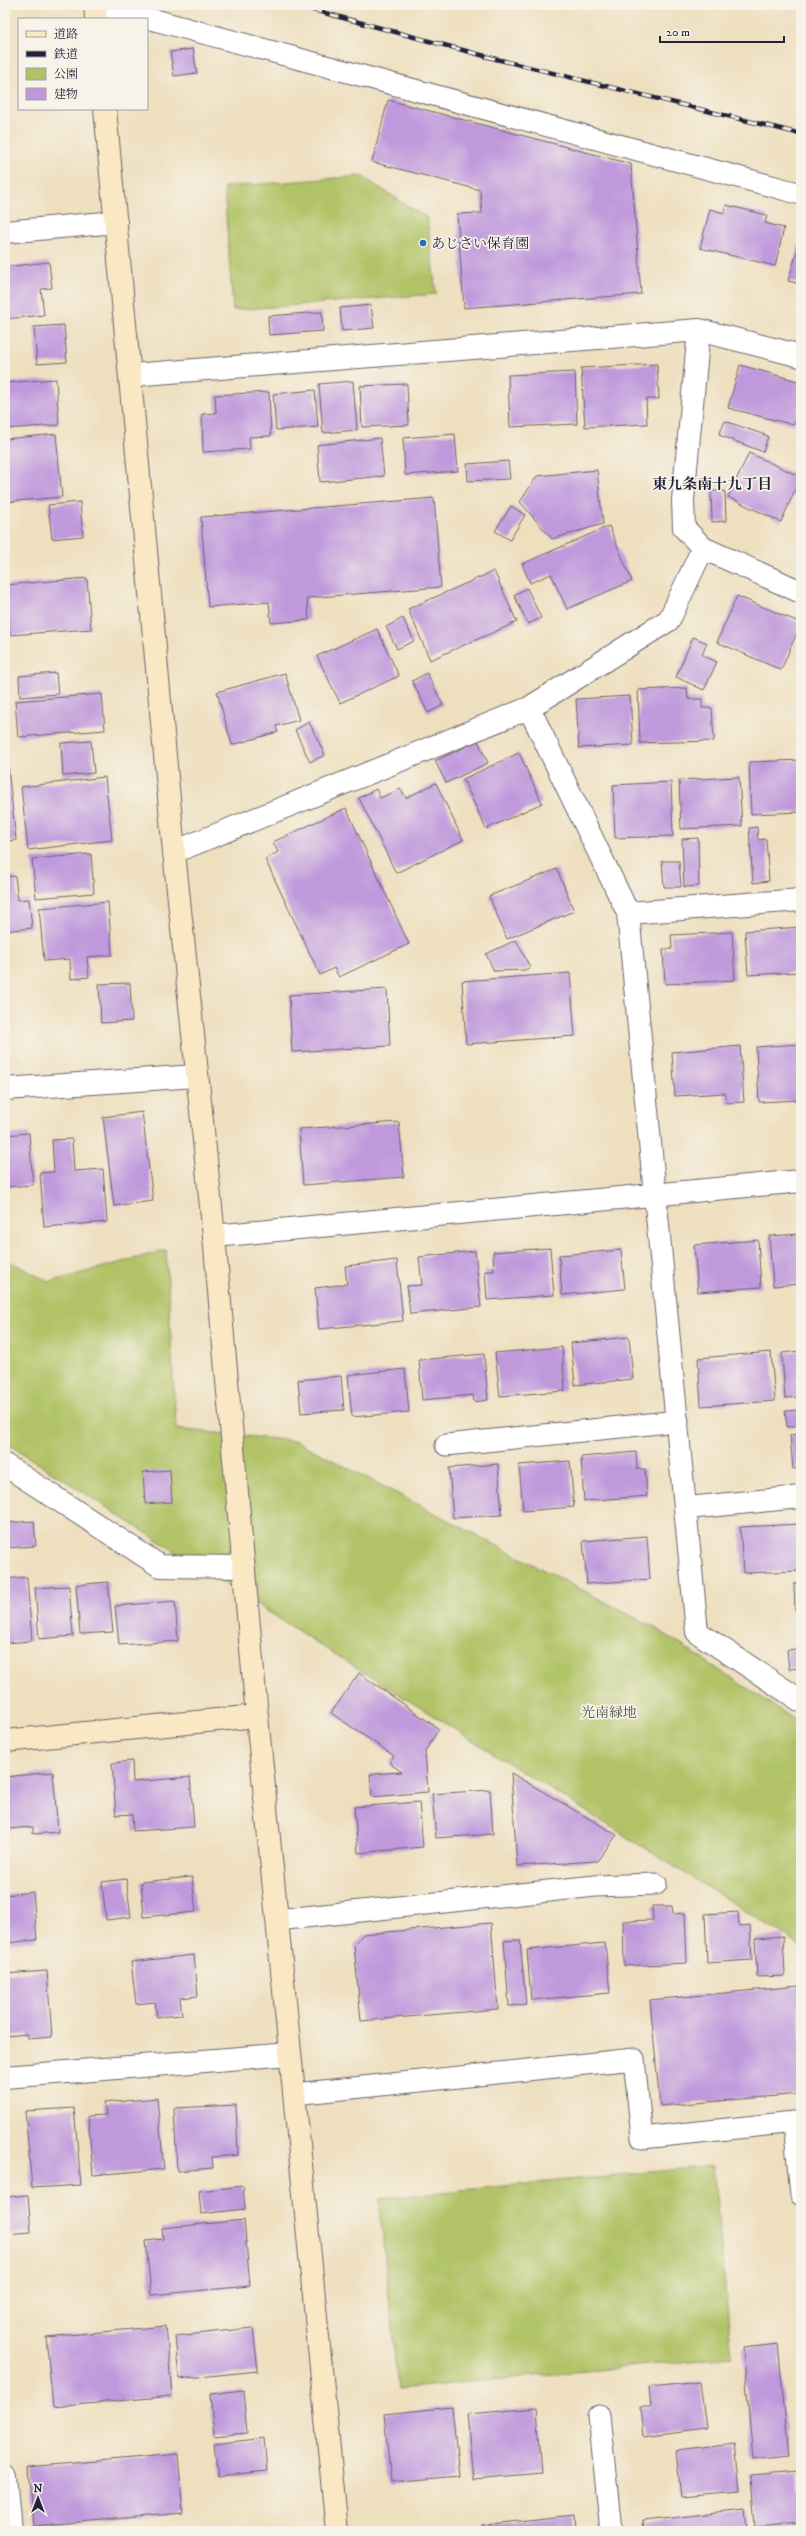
<svg xmlns="http://www.w3.org/2000/svg" width="806" height="2536" font-family="'IM FELL DW Pica','Noto Serif JP',serif">
	<rect width="100%" height="100%" fill="#f7f3e8"/>
	<filter id="ink" filterUnits="userSpaceOnUse"><feTurbulence type="fractalNoise" baseFrequency=".025" numOctaves="2"/><feDisplacementMap in="SourceGraphic" scale="8" xChannelSelector="R" yChannelSelector="G"/><feConvolveMatrix kernelMatrix="1 2 1 2 8 2 1 2 1" color-interpolation-filters="sRGB"/></filter>
	<filter id="wash" filterUnits="userSpaceOnUse"><feTurbulence type="fractalNoise" baseFrequency=".012" numOctaves="4" result="noise"/><feDisplacementMap in="SourceGraphic" scale="16" xChannelSelector="R" yChannelSelector="G"/><feGaussianBlur stdDeviation="0.9" result="paint"/><feColorMatrix in="noise" values="0 0 0 0 0 0 0 0 0 0 0 0 0 0 0 0 0 1.4 0 .05"/><feComposite in="paint" operator="in"/></filter>
	<g filter="url(#wash)">
		<rect width="100%" height="100%" fill="#eedfbf"/>
		<path fill="#b1c366" stroke="#6a7250" d="M361,176L427,218L436,294L233,310L224,187Z
			M166,1250L176,1429L296,1441L657,1629L801,1724V1946L317,1643L5,1442V1259L49,1282Z
			M713,2166L732,2357L398,2389L379,2198Z"/>
		<g id="blocks">
			<path fill="#bf99dc" d="M193,49L197,73L174,76L170,52Z
				M388,100L631,164L641,294L464,308L457,214L482,213L480,190L372,162Z
				M726,205L767,215L765,223L784,228L775,266L700,248L710,209L724,213Z
				M801,239V284L788,281Z
				M49,262L52,288L41,289L44,315L5,319V267Z
				M371,305L374,328L342,331L340,308Z
				M322,312L323,331L269,335L268,316Z
				M64,325L67,362L37,364L34,327Z
				M657,364L659,399H646L647,424L585,427L581,368Z
				M740,365L801,382V399L794,425L728,408Z
				M575,372L577,424L510,427L508,375Z
				M56,379L59,425L5,429V383Z
				M353,381L357,430L323,433L319,384Z
				M407,384L409,425L362,427L360,386Z
				M315,390L318,427L276,430L273,394Z
				M269,392L271,436L249,437L250,449L203,452L202,414L216,413L215,395Z
				M725,421L768,436L763,452L719,435Z
				M56,434L62,497L5,502V439Z
				M455,434L458,471L405,475L403,438Z
				M380,438L384,476L320,482L317,445Z
				M749,453L801,477L781,522L728,497Z
				M508,461L510,479L468,481L467,464Z
				M597,470L603,524L552,539L520,502L537,476Z
				M711,491H725L726,521L712,522Z
				M434,498L441,587L307,598L309,620L271,623L269,602L208,607L201,517Z
				M80,502L83,536L52,539L48,505Z
				M511,506L525,515L510,540L495,531Z
				M609,526L632,581L567,609L551,574L530,583L522,564Z
				M494,571L517,622L430,660L408,609Z
				M87,578L91,629L10,635L5,585Z
				M527,588L541,618L528,624L514,595Z
				M737,596L801,623L781,670L717,642Z
				M403,618L414,641L397,649L386,627Z
				M377,629L399,676L340,703L317,656Z
				M693,637L707,643L702,655L717,662L704,690L676,677Z
				M56,673L58,694L20,697L19,676Z
				M285,673L299,720L276,726L278,732L232,745L217,692Z
				M427,673L443,705L428,713L412,681Z
				M687,688L688,699H702V708H712L714,741L640,743L638,690Z
				M102,694L105,730L18,737L15,701Z
				M5,695L8,720H5Z
				M630,696L633,745L579,748L576,699Z
				M309,722L325,755L310,762L295,730Z
				M91,741L94,773L63,776L61,743Z
				M478,741L488,763L446,783L435,761Z
				M519,753L542,803L486,829L463,779Z
				M801,760V812L751,814L749,762Z
				M5,768H8L16,840L5,841Z
				M105,777L112,840L28,850L21,787Z
				M739,777L742,826L681,829L679,780Z
				M671,782L673,836L615,838L613,785Z
				M436,783L463,840L396,873L359,798L376,789L380,798L401,789L406,798Z
				M346,808L409,944L339,977L334,968L320,975L265,859L278,852L273,842Z
				M757,827L758,840L766,839L769,881L753,883L749,828Z
				M698,838L699,886L684,887L682,839Z
				M91,854L94,893L36,898L32,859Z
				M662,861H679L681,887H664Z
				M557,869L574,911L507,939L489,896Z
				M15,876L18,900L29,899L32,928L5,931V877Z
				M108,902L112,955L87,957L89,977L71,979L70,959L44,961L39,908Z
				M801,927V972L748,975L745,931Z
				M732,932L735,980L665,984L663,949H672L671,935Z
				M516,940L530,967L525,970L494,971L486,954Z
				M570,973L575,1036L466,1044L462,981Z
				M130,983L132,1021L101,1023L99,984Z
				M387,989L390,1046L292,1052L289,995Z
				M801,1044V1100L759,1102L756,1047Z
				M740,1046L744,1102L726,1103L725,1093L675,1096L672,1052Z
				M142,1112L153,1201L114,1206L103,1117Z
				M399,1122L404,1177L303,1185L299,1129Z
				M29,1133L33,1185L5,1187V1135Z
				M72,1139L74,1171L103,1169L107,1222L44,1227L40,1173L54,1172L52,1140Z
				M801,1234V1284L773,1286L769,1236Z
				M758,1240L761,1287L698,1292L694,1245Z
				M550,1248L554,1295L487,1300L485,1271H494L493,1252Z
				M621,1250L625,1289L562,1295L559,1255Z
				M475,1251L481,1307L410,1314L407,1286L422,1285L419,1257Z
				M397,1260L403,1321L319,1329L315,1288L347,1284L345,1266Z
				M629,1337L633,1379L575,1385L571,1343Z
				M562,1347L565,1391L500,1396L495,1353Z
				M801,1351V1397L785,1398L782,1353Z
				M771,1352L775,1401L701,1406L698,1358Z
				M484,1354L488,1400L474,1402L473,1395L422,1400L419,1360Z
				M405,1369L409,1412L352,1417L348,1375Z
				M341,1376L344,1410L301,1413L298,1380Z
				M801,1410V1425L787,1427L785,1411Z
				M801,1434V1468L793,1469L790,1435Z
				M636,1452L637,1469H645L647,1496L584,1501L581,1457Z
				M570,1461L574,1507L523,1511L519,1465Z
				M498,1464L502,1515L453,1518L449,1468Z
				M170,1470L172,1502L145,1504L143,1472Z
				M34,1521L36,1546L5,1548V1523Z
				M801,1524V1571L743,1573L740,1527Z
				M647,1536L650,1579L587,1584L583,1541Z
				M27,1577L32,1641L5,1643V1579Z
				M108,1582L113,1632L80,1634L76,1585Z
				M801,1583V1609L795,1610L794,1584Z
				M69,1586L73,1636L39,1639L35,1588Z
				M175,1601L178,1641L119,1645L115,1606Z
				M801,1649V1668L789,1669L787,1650Z
				M359,1673L439,1729L425,1751L428,1792L372,1797L370,1774L402,1772L389,1763L394,1756L331,1713Z
				M132,1761L133,1782L190,1777L194,1827L133,1831L132,1814L116,1815L112,1763Z
				M53,1772L58,1832L33,1834V1827L7,1829V1837H5V1777Z
				M511,1773L617,1835L597,1861L517,1866Z
				M490,1790L493,1834L436,1838L432,1794Z
				M419,1802L423,1847L358,1853L354,1807Z
				M192,1877L196,1912L144,1917L141,1882Z
				M126,1879L131,1917L106,1920L102,1882Z
				M33,1892L37,1940L5,1943V1895Z
				M652,1906H672L673,1914L685,1913L687,1963L624,1966L623,1921L653,1920Z
				M738,1912L739,1926L750,1925L752,1960L707,1963L705,1914Z
				M491,1923L498,2009L361,2021L354,1945L363,1934Z
				M783,1936L785,1976L757,1977L755,1938Z
				M520,1940L526,2005L509,2006L504,1941Z
				M605,1943L610,1993L531,2000L527,1950Z
				M194,1955L198,1996L180,1998L182,2015L157,2017L155,2002L136,2004L131,1962Z
				M47,1971L52,2037L28,2039V2034L5,2036V1974Z
				M799,1986L801,2094L660,2106L650,2000Z
				M157,2098L164,2169L93,2175L88,2116L106,2115L104,2103Z
				M236,2105L238,2155L212,2157L213,2168L177,2171L174,2108Z
				M74,2108L81,2185L32,2188L25,2111Z
				M243,2186L245,2209L201,2214L199,2191Z
				M28,2195L31,2232L5,2234V2197Z
				M244,2220L250,2286L151,2295L146,2241L163,2239L162,2228Z
				M166,2326L172,2396L53,2407L46,2337Z
				M253,2328L258,2371L179,2379L175,2336Z
				M778,2344L789,2456L753,2460L743,2348Z
				M700,2382L706,2428L643,2436L640,2407H651L649,2387Z
				M243,2390L247,2433L214,2436L210,2394Z
				M452,2407L459,2476L391,2482L384,2414Z
				M537,2408L542,2473L473,2479L467,2414Z
				M264,2438L267,2471L218,2476L214,2444Z
				M735,2444L740,2492L681,2497L676,2451Z
				M178,2454L183,2513L33,2526L28,2467Z
				M798,2472L801,2523L755,2527L751,2476Z
				M745,2510L747,2531H644L643,2521Z
				M574,2515L575,2531H483L482,2525Z"/>
		</g>
	</g>
	<g filter="url(#ink)">
		<use href="#blocks" fill-opacity="0" stroke="#696469" stroke-width="1"/>
		<g fill="none" stroke-linecap="round" stroke-linejoin="round">
			<g stroke="#696469" stroke-width="23">
				<path id="lane" d="M99,5L801,194
					M446,1445L678,1421
					M277,1920L595,1886L656,1884
					M294,2094L634,2059L642,2138L794,2122L801,2195
					M599,2416L611,2531"/>
			</g>
			<g stroke="#696469" stroke-width="24">
				<path id="street" d="M5,232L116,222
					M699,330L683,500L684,528L703,548L801,592
					M132,375L699,330L801,356
					M529,708L628,913L697,1632L801,1701
					M174,852L529,708L669,620L703,548
					M628,913L801,900
					M5,1089L196,1076
					M214,1236L801,1181
					M5,1465L160,1566L244,1567
					M687,1508L801,1497
					M5,2077L290,2054
					M5,2476L10,2531"/>
			</g>
			<g stroke="#696469" stroke-width="24">
				<path id="secondary" d="M95,5L96,19
					M105,109L174,852L214,1236L257,1716L337,2531
					M5,1741L257,1716"/>
			</g>
			<use href="#lane" stroke="#fff" stroke-width="21"/>
			<use href="#street" stroke="#fff" stroke-width="22"/>
			<use href="#secondary" stroke="#fae7c3" stroke-width="22"/>
			<g stroke="#22223b" stroke-width="4.5">
				<path id="rail" d="M295,5L496,59L801,134"/>
			</g>
			<use href="#rail" stroke="#f7f3e8" stroke-width="3" stroke-dasharray="9" stroke-linecap="butt"/>
		</g>
	</g>
	<circle fill="#1f6fb2" stroke="#f7f3e8" stroke-width="1.5" cx="423" cy="243" r="4"/>
	<g text-anchor="middle" stroke-width="3.5" stroke-linejoin="round" paint-order="stroke">
		<g font-size="14" fill="#22223b" stroke="#f7f3e8" text-anchor="start">
			<text x="431" y="248">あじさい保育園</text>
		</g>
		<g font-size="14" fill="#4d5248" stroke="#f7f3e8">
			<text x="609" y="1717">光南緑地</text>
		</g>
		<g font-size="15" font-weight="bold" fill="#22223b" stroke="#f7f3e8">
			<text x="712" y="489">東九条南十九丁目</text>
		</g>
	</g>
	<rect width="806" height="2536" fill="none" stroke="#f7f3e8" stroke-width="20"/>
	<rect x="18" y="18" width="130" height="92" fill="#f7f3e8" stroke="#a29fa3"/>
	<rect x="26" y="31" width="20" height="6" fill="#fae7c3" stroke="#a29fa3"/>
	<text x="54" y="38" font-size="12" fill="#22223b">道路</text>
	<rect x="26" y="51" width="20" height="6" fill="#22223b" stroke="#a29fa3"/>
	<text x="54" y="58" font-size="12" fill="#22223b">鉄道</text>
	<rect x="26" y="68" width="20" height="12" fill="#b1c366" stroke="#a29fa3"/>
	<text x="54" y="78" font-size="12" fill="#22223b">公園</text>
	<rect x="26" y="88" width="20" height="12" fill="#bf99dc" stroke="#a29fa3"/>
	<text x="54" y="98" font-size="12" fill="#22223b">建物</text>
	<g transform="translate(38 2498)" stroke="#f7f3e8" stroke-width="3" paint-order="stroke">
	<path d="M0-3L7 15L0 10L-7 15Z" fill="#22223b"/>
	<text y="-6" font-size="11" font-weight="bold" text-anchor="middle" fill="#22223b">N</text>
	</g>
	<path d="M660 36v6h124v-6" fill="none" stroke="#22223b" stroke-width="2"/>
	<text x="666" y="36" font-size="12" fill="#22223b" stroke="#f7f3e8" stroke-width="3" paint-order="stroke">20 m</text>
</svg>
